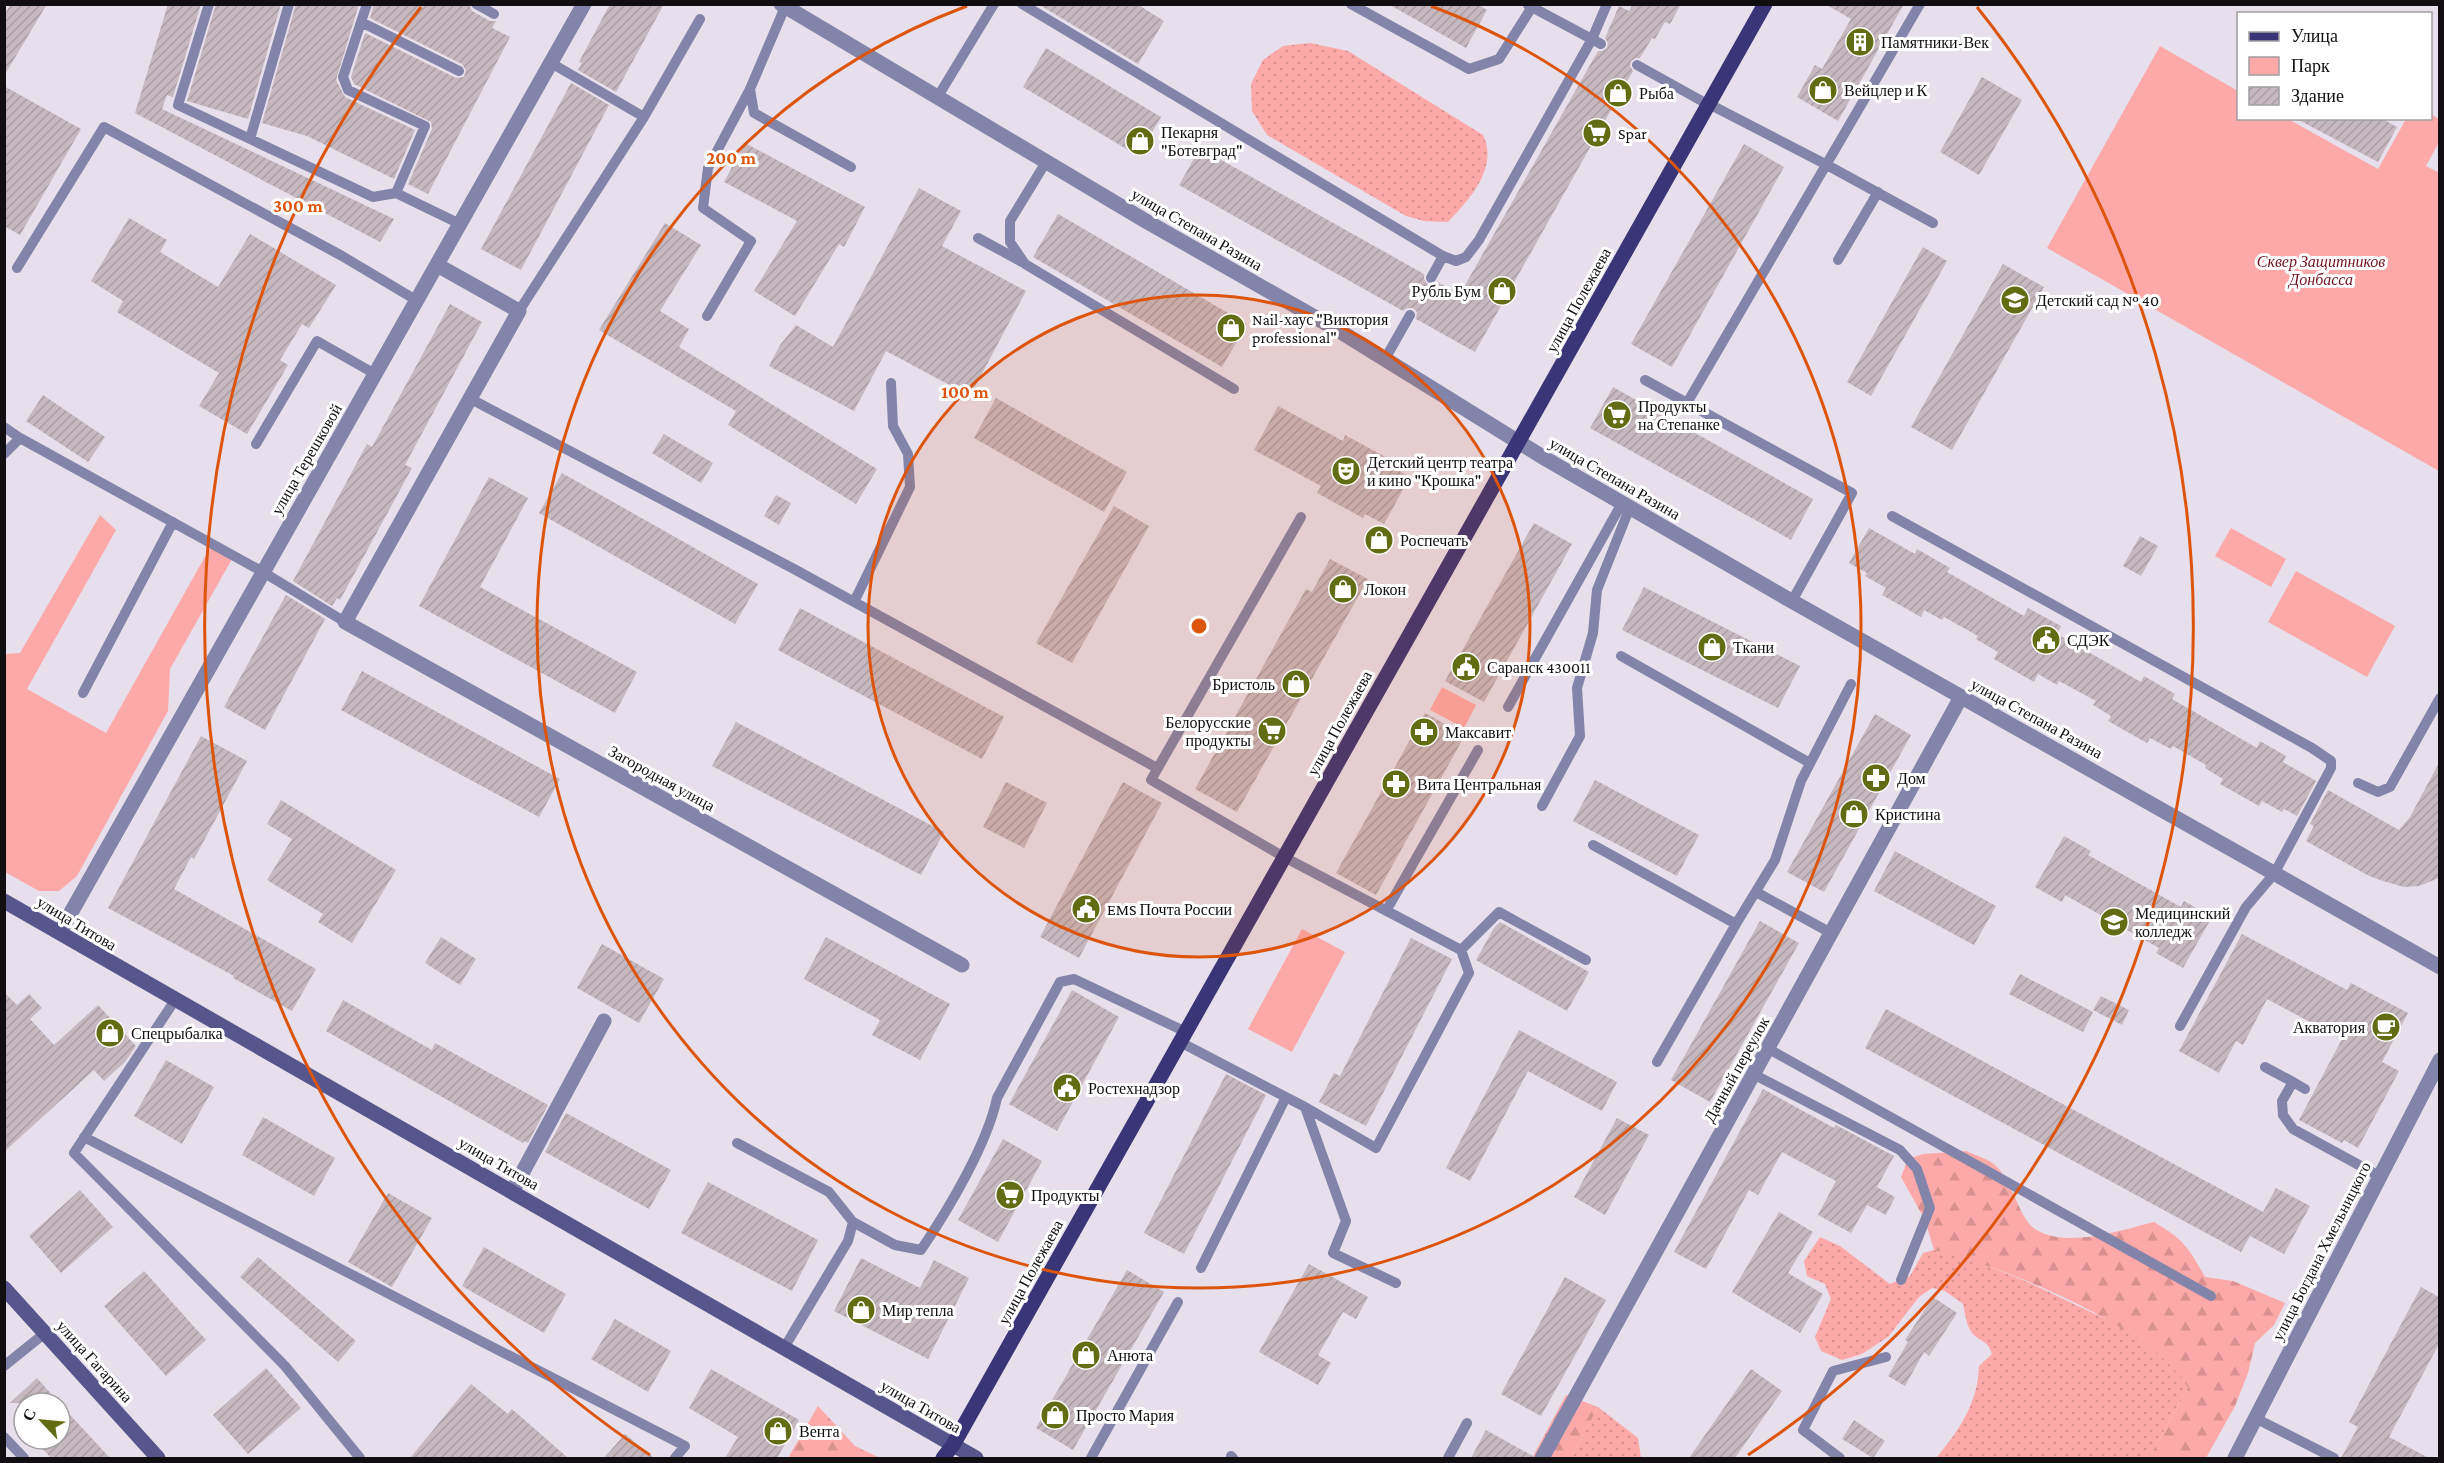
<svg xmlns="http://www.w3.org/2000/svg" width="2444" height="1463" font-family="'Crimson Pro',serif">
	<defs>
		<pattern id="grass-dots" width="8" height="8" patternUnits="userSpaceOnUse" patternTransform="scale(1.5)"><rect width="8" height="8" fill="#fda9a9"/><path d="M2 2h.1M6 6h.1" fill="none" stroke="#d89090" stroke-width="1.8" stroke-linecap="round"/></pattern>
		<pattern id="forest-firs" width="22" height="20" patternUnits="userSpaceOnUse" patternTransform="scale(1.5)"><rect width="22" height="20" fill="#fda9a9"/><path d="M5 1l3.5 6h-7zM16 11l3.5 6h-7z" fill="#d89090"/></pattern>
		<pattern id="building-hatch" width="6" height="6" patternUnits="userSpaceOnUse" patternTransform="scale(1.5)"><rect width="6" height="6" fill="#c7b8bf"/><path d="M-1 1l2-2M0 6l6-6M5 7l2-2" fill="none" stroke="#aa9da3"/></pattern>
	</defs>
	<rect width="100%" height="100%" fill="#e7dfeb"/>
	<path fill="url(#grass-dots)" d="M1310,43L1348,51L1483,135C1499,168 1469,200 1448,222L1424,221L1406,216L1267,135L1252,111L1251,84L1263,60L1283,46Z
		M1820,1237L1840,1246L1890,1284L1910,1276L1923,1253L1934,1250L1968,1258L2030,1283L2116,1324L2147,1343L2180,1374L2188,1388L2149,1458H1936C1959,1431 1978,1403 1979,1366L1992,1354C1987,1339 1981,1343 1972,1333C1966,1325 1965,1313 1963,1304L1945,1291L1932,1288L1919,1297L1888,1337L1862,1354L1842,1360L1821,1351L1815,1337L1831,1299L1825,1284L1807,1276L1804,1261Z
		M1598,1407L1638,1438L1641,1458H1571Z"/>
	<path fill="url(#forest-firs)" d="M1966,1151C1975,1155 1988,1159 1995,1165C2011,1180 2015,1203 2027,1221C2051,1254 2122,1230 2154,1222C2183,1239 2189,1248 2205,1277L2233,1281L2285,1303L2274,1325L2255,1343L2248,1373L2235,1406L2206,1458H2149L2188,1388C2156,1328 2000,1265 1934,1250L1925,1220L1901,1177L1908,1159L1923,1154Z
		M1566,1395L1598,1407L1571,1458H1532Z
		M818,1406L855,1446L880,1458H788Z"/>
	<path fill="#fda9a9" d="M2160,46L2238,91V118L2288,119L2378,169L2406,119L2430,118L2431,114L2439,119V142L2426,166L2440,173L2439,471L2047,248Z
		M100,515L116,530L27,689L106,733L211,546L232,559L170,669L168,711L77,876L59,891H39L5,872V654L20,653Z
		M2231,528L2286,559L2271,587L2215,556Z
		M2296,571L2395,626L2367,677L2268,622Z
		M1442,687L1476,705L1464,728L1430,710Z
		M1302,929L1345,952L1292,1052L1248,1029Z"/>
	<path fill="url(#building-hatch)" d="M11,4H47L4,76V15Z
		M168,4H201L173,97L167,95L162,109L394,219L380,242L135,113Z
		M216,4H281L248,119L187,101Z
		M296,4H359L336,80L345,97L415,130L394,179L307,136L262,123Z
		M374,4H469L472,11L490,21H496L492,28L510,37L428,194L408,184L432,129L431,122L354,84L351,77L365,33L456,78L464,77L466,70L462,64L370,18Z
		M610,4H664L616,92L578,70L582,63L579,62Z
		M1038,4H1137L1164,21L1138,64Z
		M1388,4H1477L1487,10L1466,48Z
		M1633,4H1681L1670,24L1665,22L1655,39L1652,38L1640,58H1636L1631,61L1630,66L1633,71L1475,352L1416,319L1417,312L1413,308H1407L1403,311L1179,185L1200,148L1424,274V279L1427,284L1432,285L1437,282L1460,294L1598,51H1602L1607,48L1608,43L1605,38L1619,6L1629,11Z
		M1825,4H1904L1838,121L1797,97L1815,65L1822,69L1851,19Z
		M1046,48L1161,117L1138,156L1023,87Z
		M1982,77L2022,100L1979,175L1940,152Z
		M571,83L609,105L521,270L481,249Z
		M4,86L81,129L20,235L4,226Z
		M2295,118H2381L2397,127L2378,162Z
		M745,143L865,207L844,247L839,244L795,316L754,291L797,221L724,182Z
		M1744,144L1784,167L1672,367L1631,344Z
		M919,188L961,211L942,246L1026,291L970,396L886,351L854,411L769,366L780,345L796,325L833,347Z
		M1058,214L1247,324L1222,367L1033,257Z
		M129,218L167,240L160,252L218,287L250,234L336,285L309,328L302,324L280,360L288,365L247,434L199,406L219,373L117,312L123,301L91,281Z
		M665,223L701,245L660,311L689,329L679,347L877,469L856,504L728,425L736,411L599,330Z
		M1923,247L1947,261L1871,396L1847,382Z
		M2003,264L2044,287L1952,450L1911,427Z
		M450,304L482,322L405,465L412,468L340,600L337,598L332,606L293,581L367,444L372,447Z
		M1613,387L1813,499L1791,540L1590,428Z
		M43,395L105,437L88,462L26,421Z
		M996,398L1127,472L1104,512L974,438Z
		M1278,406L1343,441L1345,435L1391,460L1389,465L1410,477L1384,524L1365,514L1363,518L1317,493L1321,486L1254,450Z
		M664,434L713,463L701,483L652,453Z
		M562,473L758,584L735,624L539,513Z
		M489,477L528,498L480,587L637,672L615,713L419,606Z
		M776,495L791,503L779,525L764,516Z
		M1114,506L1149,526L1072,663L1036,643Z
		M1534,523L1572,544L1484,702L1445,681Z
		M1869,528L1915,554L1917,549L1950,568L1947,572L2024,616L2028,608L2061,626L2057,634L2141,682L2144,676L2175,694L2172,699L2257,748L2260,741L2286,756L2283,762L2316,781L2297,816L2284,809L2282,812L2262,801L2259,806L2220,784L2223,779L2205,768L2206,765L2173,746L2171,749L2150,738L2147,743L2108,721L2111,716L2093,705L2096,701L2059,681L2057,685L2038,674L2034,682L1994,659L1998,652L1976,639L1978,636L1944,617L1942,620L1924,610L1921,617L1882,595L1886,588L1865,576L1867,573L1849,563Z
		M2140,536L2158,546L2141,576L2123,566Z
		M1330,559L1368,579L1237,812L1195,789L1306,589L1312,592Z
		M1644,587L1800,666L1778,708L1622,630Z
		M286,595L325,619L265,730L224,707Z
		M800,608L1004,717L982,759L778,650Z
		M362,671L560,779L539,817L341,710Z
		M1425,713L1465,735L1376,895L1336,873Z
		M1875,714L1911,735L1824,892L1787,872Z
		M736,722L944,832L921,875L712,766Z
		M201,736L247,761L194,859L191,857L174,889L316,969L292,1011L233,978L234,976L108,908Z
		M2439,763V878L2419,886L2404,887L2383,881L2369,876L2306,841L2314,826L2310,824L2328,790L2399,830L2410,817Z
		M1595,780L1699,835L1677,876L1573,821Z
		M1006,782L1047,803L1024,848L983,827Z
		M1123,782L1162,803L1079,958L1040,937Z
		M281,800L396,870L352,943L318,922L323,914L267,880L292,839L267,824Z
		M2064,836L2091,851L2088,855L2181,907L2184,901L2212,917L2183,968L2156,953L2159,948L2065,895L2062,902L2035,887Z
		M1895,851L1996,906L1974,945L1874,891Z
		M1760,921L1799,943L1710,1102L1671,1080Z
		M1500,922L1589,972L1567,1011L1476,960L1494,928Z
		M2242,934L2347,990L2351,983L2408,1013L2382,1062L2399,1071L2358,1148L2344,1140L2342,1143L2299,1120L2342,1039L2267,999L2243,1045L2236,1041L2219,1073L2179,1051Z
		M441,937L476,959L460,985L425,963Z
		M826,937L950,1004L920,1060L872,1035L880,1020L804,979Z
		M1411,938L1452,959L1366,1126L1319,1102L1334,1073L1340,1076Z
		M602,944L664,979L639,1023L577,988Z
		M2020,974L2093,1012L2083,1032L2009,994Z
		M1072,990L1119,1017L1057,1131L1009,1104Z
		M4,992L17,1005L29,994L42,1008L30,1019L54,1045L98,1005L136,1046L125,1062L104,1081L94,1070L4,1152Z
		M2101,996L2129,1010L2122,1025L2093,1010Z
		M343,1000L432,1050L435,1043L548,1105L528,1143L524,1141L523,1143L326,1031Z
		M1886,1009L2263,1212L2276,1188L2310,1206L2284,1254L2250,1236L2241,1252L1865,1048Z
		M1519,1030L1617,1082L1602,1111L1528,1071L1470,1181L1446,1168Z
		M166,1060L214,1087L182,1144L134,1116Z
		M1226,1074L1266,1095L1184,1254L1144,1233Z
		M1763,1089L1834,1128L1836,1125L1894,1156L1877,1187L1895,1197L1886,1215L1867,1205L1851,1233L1818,1215L1836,1181L1782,1152L1758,1195L1749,1190L1706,1269L1674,1252Z
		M566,1113L671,1170L649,1209L545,1152Z
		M263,1117L335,1158L314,1196L242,1155Z
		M1617,1118L1649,1135L1605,1215L1574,1197Z
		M1003,1139L1042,1161L998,1242L958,1220Z
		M708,1182L818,1240L792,1291L681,1233Z
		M80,1190L113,1227L61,1273L29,1236Z
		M388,1193L432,1218L392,1287L348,1262Z
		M1779,1212L1813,1232L1788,1273L1823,1294L1800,1333L1732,1292Z
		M484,1247L566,1294L544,1333L462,1286Z
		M258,1257L356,1341L338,1362L240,1277Z
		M861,1258L920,1288L934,1260L969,1278L928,1359L834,1311Z
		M1309,1264L1368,1297L1356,1319L1343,1312L1318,1355L1331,1363L1318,1385L1259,1352Z
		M1127,1270L1164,1292L1073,1450L1036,1428Z
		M144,1271L206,1340L166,1376L104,1306Z
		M1565,1277L1606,1300L1541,1416L1501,1394Z
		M2421,1287L2439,1297V1344L2389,1437L2429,1458H2341L2358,1427L2349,1422Z
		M1933,1297L1957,1313L1929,1356L1924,1352L1905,1386L1888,1376L1908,1342L1905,1340Z
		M615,1319L671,1351L648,1392L591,1359Z
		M266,1368L301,1408L248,1454L213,1415Z
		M711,1369L799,1420L777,1458H725L738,1437L689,1408Z
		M1751,1369L1782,1391L1735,1458H1689Z
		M37,1378L59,1403H10Z
		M471,1384L508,1414L512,1409L568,1458H410Z
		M60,1404L110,1458H51L34,1439H60Z
		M1854,1420L1885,1441L1873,1458L1842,1439Z
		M1486,1430L1533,1456L1532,1458H1471Z
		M625,1434L654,1458H604Z"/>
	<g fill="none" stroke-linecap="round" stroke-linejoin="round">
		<path stroke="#8284aa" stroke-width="10" d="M209,4L178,105L373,197L396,193L460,224
			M476,4L494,14
			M1022,4L1443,256L1456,261L1466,257L1479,240L1592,39L1607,4
			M1351,4L1469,69L1499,59L1532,7
			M1528,5L1601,44
			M785,7L750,89L754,113L851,167
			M361,22L367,4
			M551,63L644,117L700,19
			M1637,65L1709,105
			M937,98L994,4
			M1709,104L1827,165L1933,223
			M250,139L289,4
			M1046,162L1010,221V242L1025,264L1234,389
			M396,193L425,126L348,90L343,77L361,22L459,71
			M978,238L1022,262
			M1838,260L1878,192
			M17,268L104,127L342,256L416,300
			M1431,278L1443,256
			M519,311L644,117
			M707,316L751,241L703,208L708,168L750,89
			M1385,359L1410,315
			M1645,380L1852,493L1792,601
			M469,398L794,569L1157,768
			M1687,403L1920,4
			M4,427L20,438L263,572L345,622
			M256,444L317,341L375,374
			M4,454L20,438
			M1892,516L2312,748L2331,761V768L2274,874L2246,907L2180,1026
			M1301,517L1151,780L1284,857L1461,950L1499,912L1586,960
			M854,602L910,487L908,454L893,426L891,383
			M1621,656L1810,763
			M83,693L173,522
			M1508,707L1622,503
			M2358,783L2378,792L2390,787L2440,698
			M1542,806L1580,736L1577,688L1593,633L1597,590L1630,507
			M1593,845L1736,924L1775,860L1801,781L1851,684
			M1756,892L1831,933
			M1386,911L1478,750
			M175,1000L74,1153L285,1366L360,1458
			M1180,1042L1305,1107L1376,1148L1469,973L1461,950
			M1767,1048L2211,1296
			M1657,1062L1736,924
			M2265,1067L2293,1082L2282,1101L2283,1115L2293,1129L2379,1176
			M1753,1074L1900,1150L1917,1169L1930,1208L1901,1280
			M2293,1082L2305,1089
			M1305,1107L1346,1221L1333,1253L1396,1283
			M84,1137L685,1446L675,1458
			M737,1143L829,1192L853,1222L848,1241L784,1348
			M853,1222L895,1245L921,1250C948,1210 987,1145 997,1098L1060,982L1074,979L1186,1032
			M1201,1268L1286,1097
			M4,1366L45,1333
			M2255,1418L2334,1458
			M4,1437L24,1458
			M1231,1456L1233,1458
			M1091,1458L1178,1302
			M1448,1458L1467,1423
			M1840,1458L1803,1430L1833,1371L1886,1357"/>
		<path stroke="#8284aa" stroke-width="15" d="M781,4L1144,220L1341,332L1546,459L1788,599L2440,967
			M437,265L519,311L345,622L962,965
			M60,932L584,4
			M512,1192L604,1021
			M1542,1458L1961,697
			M2235,1458L2440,1060"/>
		<path stroke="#56568c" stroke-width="15" d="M4,901L976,1458
			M4,1288L158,1458"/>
		<path stroke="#393576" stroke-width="15" d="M943,1458L953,1445L1765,4"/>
	</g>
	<circle cx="1199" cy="626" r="331" fill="#dd550c" fill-opacity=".12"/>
	<g fill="none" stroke="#dd550c" stroke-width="3">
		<circle cx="1199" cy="626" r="331"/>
		<path d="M1431 6A662 662 0 1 1 967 6"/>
		<path d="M650 1455A994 994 0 0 1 421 7M1977 7A994 994 0 0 1 1748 1455"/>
	</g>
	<defs>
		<g id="building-disc" transform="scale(1.5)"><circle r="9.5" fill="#626c13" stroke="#fff"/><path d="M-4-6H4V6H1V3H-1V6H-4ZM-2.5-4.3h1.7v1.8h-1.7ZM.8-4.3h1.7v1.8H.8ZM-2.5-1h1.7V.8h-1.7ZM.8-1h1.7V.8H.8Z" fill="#fff"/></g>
		<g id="shop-disc" transform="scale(1.5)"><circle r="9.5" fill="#626c13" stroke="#fff"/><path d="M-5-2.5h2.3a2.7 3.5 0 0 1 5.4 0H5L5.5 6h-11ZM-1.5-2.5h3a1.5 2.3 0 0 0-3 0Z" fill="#fff"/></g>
		<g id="supermarket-disc" transform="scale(1.5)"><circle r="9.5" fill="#626c13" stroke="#fff"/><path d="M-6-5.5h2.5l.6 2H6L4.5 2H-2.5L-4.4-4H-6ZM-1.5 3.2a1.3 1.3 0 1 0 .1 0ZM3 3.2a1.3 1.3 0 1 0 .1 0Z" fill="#fff"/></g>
		<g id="school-disc" transform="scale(1.5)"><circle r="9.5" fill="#626c13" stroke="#fff"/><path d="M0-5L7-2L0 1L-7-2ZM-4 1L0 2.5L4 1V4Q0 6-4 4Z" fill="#fff"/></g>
		<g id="theatre-disc" transform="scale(1.5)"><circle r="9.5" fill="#626c13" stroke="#fff"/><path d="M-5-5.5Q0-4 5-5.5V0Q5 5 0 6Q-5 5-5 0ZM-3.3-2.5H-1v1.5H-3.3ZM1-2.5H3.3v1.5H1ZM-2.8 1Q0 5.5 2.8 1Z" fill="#fff"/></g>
		<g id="civic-disc" transform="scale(1.5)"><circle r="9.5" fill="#626c13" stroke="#fff"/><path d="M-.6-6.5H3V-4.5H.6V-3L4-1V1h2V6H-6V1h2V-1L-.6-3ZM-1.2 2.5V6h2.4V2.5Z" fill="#fff"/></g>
		<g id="pharmacy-disc" transform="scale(1.5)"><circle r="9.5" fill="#626c13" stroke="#fff"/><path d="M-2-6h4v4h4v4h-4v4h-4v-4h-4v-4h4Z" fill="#fff"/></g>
		<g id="university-disc" transform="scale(1.5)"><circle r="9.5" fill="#626c13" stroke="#fff"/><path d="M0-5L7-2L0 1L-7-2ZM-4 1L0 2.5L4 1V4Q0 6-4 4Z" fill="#fff"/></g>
		<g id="cafe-disc" transform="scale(1.5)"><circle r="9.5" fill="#626c13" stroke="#fff"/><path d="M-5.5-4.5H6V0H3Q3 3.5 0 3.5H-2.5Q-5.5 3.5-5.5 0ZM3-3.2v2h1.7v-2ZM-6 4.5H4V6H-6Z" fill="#fff"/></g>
	</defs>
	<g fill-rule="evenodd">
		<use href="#building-disc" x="1860" y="42"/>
		<use href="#shop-disc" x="1823" y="90"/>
		<use href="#shop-disc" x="1618" y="93"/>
		<use href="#supermarket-disc" x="1597" y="133"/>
		<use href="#shop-disc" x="1140" y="141"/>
		<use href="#shop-disc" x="1502" y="291"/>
		<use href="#school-disc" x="2015" y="300"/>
		<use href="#shop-disc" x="1231" y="328"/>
		<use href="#supermarket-disc" x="1617" y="415"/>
		<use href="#theatre-disc" x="1346" y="471"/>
		<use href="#shop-disc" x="1379" y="540"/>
		<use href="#shop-disc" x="1343" y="589"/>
		<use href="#civic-disc" x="2046" y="640"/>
		<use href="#shop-disc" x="1712" y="647"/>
		<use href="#civic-disc" x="1466" y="667"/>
		<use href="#shop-disc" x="1296" y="684"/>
		<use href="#supermarket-disc" x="1272" y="731"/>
		<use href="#pharmacy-disc" x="1424" y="732"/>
		<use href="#pharmacy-disc" x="1876" y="778"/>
		<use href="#pharmacy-disc" x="1396" y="784"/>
		<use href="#shop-disc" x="1854" y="814"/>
		<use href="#civic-disc" x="1086" y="909"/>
		<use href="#university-disc" x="2114" y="922"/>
		<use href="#cafe-disc" x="2386" y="1027"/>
		<use href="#shop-disc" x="110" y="1033"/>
		<use href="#civic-disc" x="1067" y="1088"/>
		<use href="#supermarket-disc" x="1010" y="1195"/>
		<use href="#shop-disc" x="861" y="1310"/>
		<use href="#shop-disc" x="1086" y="1355"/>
		<use href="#shop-disc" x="1055" y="1415"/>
		<use href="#shop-disc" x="778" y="1431"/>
	</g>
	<g text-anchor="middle" stroke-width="6" stroke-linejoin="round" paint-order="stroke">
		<g font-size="16" fill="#110e12" stroke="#fff" text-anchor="start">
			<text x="1881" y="48">Памятники-Век</text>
			<text x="1844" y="96">Вейцлер и К</text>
			<text x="1639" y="99">Рыба</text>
			<text x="1161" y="138">Пекарня<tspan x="1161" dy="18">"Ботевград"</tspan></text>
			<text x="1618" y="139">Spar</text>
			<text x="1481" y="297" text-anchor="end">Рубль Бум</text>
			<text x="2036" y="306">Детский сад № 40</text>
			<text x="1252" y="325">Nail-хаус "Виктория<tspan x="1252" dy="18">professional"</tspan></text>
			<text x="1638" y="412">Продукты<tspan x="1638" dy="18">на Степанке</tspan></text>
			<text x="1367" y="468">Детский центр театра<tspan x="1367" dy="18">и кино "Крошка"</tspan></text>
			<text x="1400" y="546">Роспечать</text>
			<text x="1364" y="595">Локон</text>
			<text x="2067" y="646">СДЭК</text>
			<text x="1733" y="653">Ткани</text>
			<text x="1487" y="673">Саранск 430011</text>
			<text x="1275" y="690" text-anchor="end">Бристоль</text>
			<text x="1251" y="728" text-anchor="end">Белорусские<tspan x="1251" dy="18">продукты</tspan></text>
			<text x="1445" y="738">Максавит</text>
			<text x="1897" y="784">Дом</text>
			<text x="1417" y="790">Вита Центральная</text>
			<text x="1875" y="820">Кристина</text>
			<text x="1107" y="915">EMS Почта России</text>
			<text x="2135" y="919">Медицинский<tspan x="2135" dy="18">колледж</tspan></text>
			<text x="2365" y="1033" text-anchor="end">Акватория</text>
			<text x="131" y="1039">Спецрыбалка</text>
			<text x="1088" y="1094">Ростехнадзор</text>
			<text x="1031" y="1201">Продукты</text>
			<text x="882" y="1316">Мир тепла</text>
			<text x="1107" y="1361">Анюта</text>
			<text x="1076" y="1421">Просто Мария</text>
			<text x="799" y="1437">Вента</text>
		</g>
		<g font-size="16" fill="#110e12" stroke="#fff">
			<text transform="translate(1197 229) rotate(30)" y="6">улица Степана Разина</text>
			<text transform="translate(1578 300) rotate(-61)" y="6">улица Полежаева</text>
			<text transform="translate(306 459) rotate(-60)" y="6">улица Терешковой</text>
			<text transform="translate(1615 478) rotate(30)" y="6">улица Степана Разина</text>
			<text transform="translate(2037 718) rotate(29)" y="6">улица Степана Разина</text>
			<text transform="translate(1339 723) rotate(-61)" y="6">улица Полежаева</text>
			<text transform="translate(662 778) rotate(29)" y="6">Загородная улица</text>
			<text transform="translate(77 923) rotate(31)" y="6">улица Титова</text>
			<text transform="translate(1736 1069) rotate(-61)" y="6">Дачный переулок</text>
			<text transform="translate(499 1163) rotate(30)" y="6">улица Титова</text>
			<text transform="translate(2321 1251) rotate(-63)" y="6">улица Богдана Хмельницкого</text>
			<text transform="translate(1030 1272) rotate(-61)" y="6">улица Полежаева</text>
			<text transform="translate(95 1361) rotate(48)" y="6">улица Гагарина</text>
			<text transform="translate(921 1406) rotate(30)" y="6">улица Титова</text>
		</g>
		<g font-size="16" font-style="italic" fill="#721521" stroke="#fff">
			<text x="2321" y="267">Сквер Защитников<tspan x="2321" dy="18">Донбасса</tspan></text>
		</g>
	</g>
	<circle cx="1199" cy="626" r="9" fill="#dd550c" stroke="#fff" stroke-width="3"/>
	<g font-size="18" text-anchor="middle" font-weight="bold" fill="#dd550c" stroke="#fff" stroke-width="6" stroke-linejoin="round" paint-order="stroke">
		<text x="731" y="164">200 m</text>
		<text x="298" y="212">300 m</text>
		<text x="965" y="398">100 m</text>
	</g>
	<rect width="2444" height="1463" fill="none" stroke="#110e12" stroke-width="12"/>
	<rect x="2237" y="12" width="195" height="108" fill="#ffffff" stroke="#a09fa0" stroke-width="1.5"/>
	<rect x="2249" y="32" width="30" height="9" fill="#393576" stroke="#a09fa0" stroke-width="1.5"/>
	<text x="2291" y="42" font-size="18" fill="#110e12">Улица</text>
	<rect x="2249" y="57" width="30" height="18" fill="#fda9a9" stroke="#a09fa0" stroke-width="1.5"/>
	<text x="2291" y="72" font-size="18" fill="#110e12">Парк</text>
	<rect x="2249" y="87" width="30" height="18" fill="url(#building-hatch)" stroke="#a09fa0" stroke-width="1.5"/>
	<text x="2291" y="102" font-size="18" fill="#110e12">Здание</text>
	<g transform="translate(42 1421) rotate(296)"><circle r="28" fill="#ffffff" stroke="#a09fa0" stroke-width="1.5"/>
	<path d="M0-4.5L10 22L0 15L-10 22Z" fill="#626c13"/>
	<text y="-9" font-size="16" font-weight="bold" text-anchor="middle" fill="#110e12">С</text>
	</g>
</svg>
